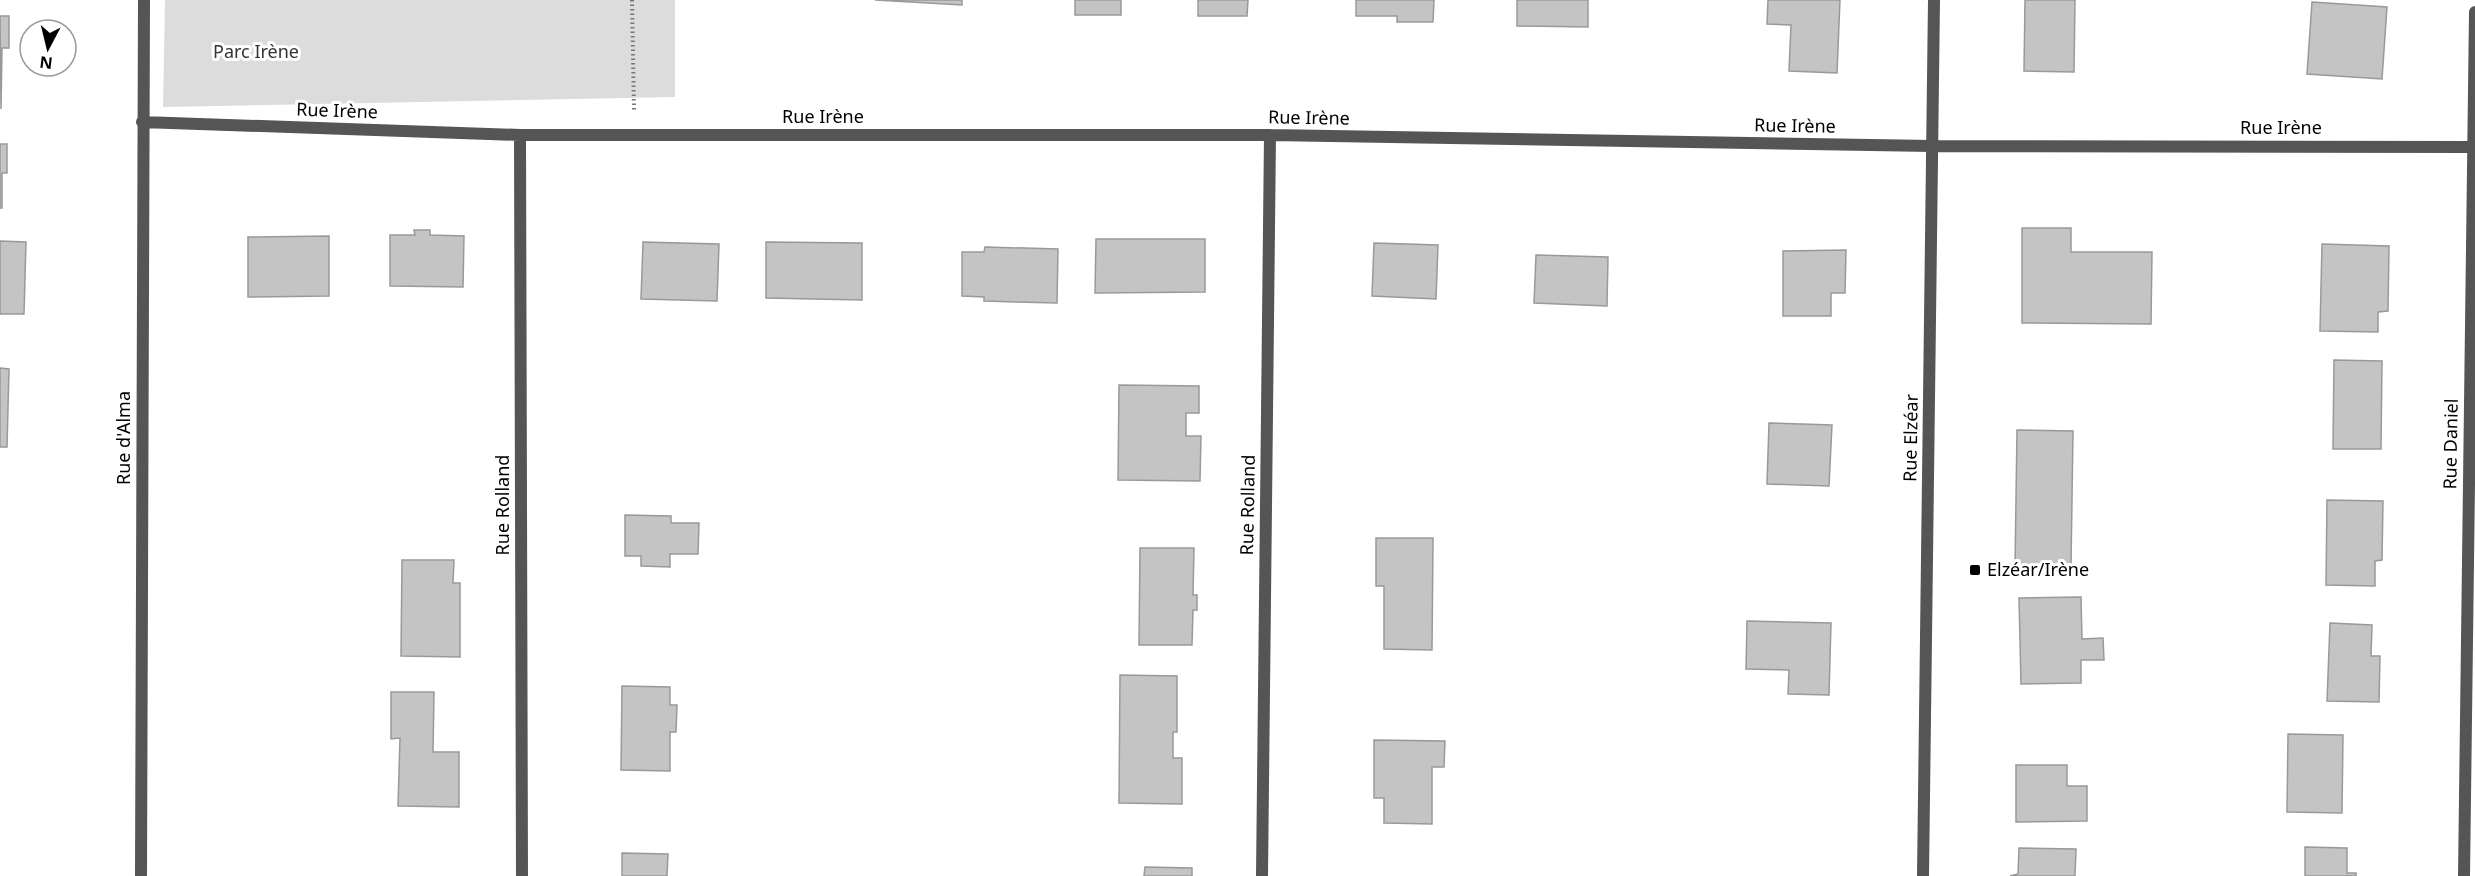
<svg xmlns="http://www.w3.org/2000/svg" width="2475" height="876" font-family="'Noto Sans',sans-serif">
	<rect width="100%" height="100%" fill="#fff"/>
	<path fill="#dcdcdc" d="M165,0H675V97L163,107Z"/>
	<path fill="#c4c4c4" stroke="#999" stroke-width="1.5" d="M875,0H962V5Z
		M1075,0H1121V15H1075Z
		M1198,0H1248L1247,16H1198Z
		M1356,0H1434L1433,22H1397V16H1356Z
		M1517,0H1588V27L1517,26Z
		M1768,0H1840L1837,73L1789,71L1791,25L1767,24Z
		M2025,0H2075L2074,72L2024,71Z
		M2312,2L2387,7L2382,79L2307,74Z
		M0,16H9V48H2L1,109Z
		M0,144H7V173H2V208H0Z
		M2022,228H2071V252H2152L2151,324L2022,323Z
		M414,230H430V235L464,236L463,287L390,286V235H415Z
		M329,236V296L248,297V237Z
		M1096,239H1205V292L1095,293Z
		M0,241L26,242L24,314H0Z
		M643,242L719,244L717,301L641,299Z
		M766,242L862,243V300L766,298Z
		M1374,243L1438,245L1436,299L1372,296Z
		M2322,244L2389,246L2388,311L2378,312V332L2320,331Z
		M985,247L1058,249L1057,303L984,301V297L962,296V252H984Z
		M1846,250L1845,293H1831V316H1783V251Z
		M1536,255L1608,257L1607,306L1534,303Z
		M2334,360L2382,361L2381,449H2333Z
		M0,368L9,369L7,447H0Z
		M1119,385L1199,386V413H1186V436H1201L1200,481L1118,480Z
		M1769,423L1832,425L1829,486L1767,484Z
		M2017,430L2073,431L2071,567H2015Z
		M2327,500L2383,501L2382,560L2375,561V586L2326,585Z
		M625,515L671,516V523H699L698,554H670V567L641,566V556H625Z
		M1376,538H1433L1432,650L1384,649V586H1376Z
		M1140,548H1194L1193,595H1197V610H1193L1192,645H1139Z
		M402,560H454L453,583H460V657L401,656Z
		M2081,597L2082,639L2103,638L2104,660H2081V683L2021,684L2019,598Z
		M1747,621L1831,623L1829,695L1788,694L1789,670L1746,669Z
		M2330,623L2372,625L2371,656H2380L2379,702L2327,701Z
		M1120,675L1177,676V732H1173V758H1182V804L1119,803Z
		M622,686L670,687V705H677L676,732H670V771L621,770Z
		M391,692H434L433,752H459V807L398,806L400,738L391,739Z
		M2288,734L2343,735L2342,813L2287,812Z
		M1374,740L1445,741L1444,767H1432V824L1384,823V798H1374Z
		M2016,765H2067V786H2087V821L2016,822Z
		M2305,847L2347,848V873H2356V876H2305Z
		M2019,848L2076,849L2075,876H2010L2018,874Z
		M622,853L668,854L667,876H622Z
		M1145,867L1192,868V876H1144Z"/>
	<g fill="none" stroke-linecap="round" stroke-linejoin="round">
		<path stroke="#777" stroke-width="4" stroke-dasharray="1.5 3" stroke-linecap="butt" d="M632,0L634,110"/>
		<path stroke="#555" stroke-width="12" d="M142,122L520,135H1270L1932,146L2475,147
			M520,135L522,876
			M141,876L144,0
			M1262,876L1270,135
			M1923,876L1934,0
			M2464,876L2475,12"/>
	</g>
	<rect fill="#000" stroke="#fff" stroke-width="2" x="1969" y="564" width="12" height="12" rx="3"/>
	<g text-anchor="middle" stroke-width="6" stroke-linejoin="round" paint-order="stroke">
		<g font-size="18" fill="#333" stroke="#fff">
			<text x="256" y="58">Parc Irène</text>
		</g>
		<g font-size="18" fill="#000" stroke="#fff">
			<text transform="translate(337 111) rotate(2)" y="6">Rue Irène</text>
			<text x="823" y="123">Rue Irène</text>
			<text transform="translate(1309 118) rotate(1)" y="6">Rue Irène</text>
			<text transform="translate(1795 126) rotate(1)" y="6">Rue Irène</text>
			<text x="2281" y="134">Rue Irène</text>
			<text transform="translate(124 438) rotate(-90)" y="6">Rue d'Alma</text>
			<text transform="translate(1911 438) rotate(-89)" y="6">Rue Elzéar</text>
			<text transform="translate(2451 444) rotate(-89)" y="6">Rue Daniel</text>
			<text transform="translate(503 505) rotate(-90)" y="6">Rue Rolland</text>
			<text transform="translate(1248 505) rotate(-89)" y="6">Rue Rolland</text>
		</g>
		<g font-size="18" fill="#000" stroke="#fff" text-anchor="start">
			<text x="1987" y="576">Elzéar/Irène</text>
		</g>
	</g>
	<g transform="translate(48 48) rotate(187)"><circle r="28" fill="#ffffff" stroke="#999999" stroke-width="1.5"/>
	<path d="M0-4.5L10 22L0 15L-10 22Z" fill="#000000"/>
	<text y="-9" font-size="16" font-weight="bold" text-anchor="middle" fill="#000000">N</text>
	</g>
</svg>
